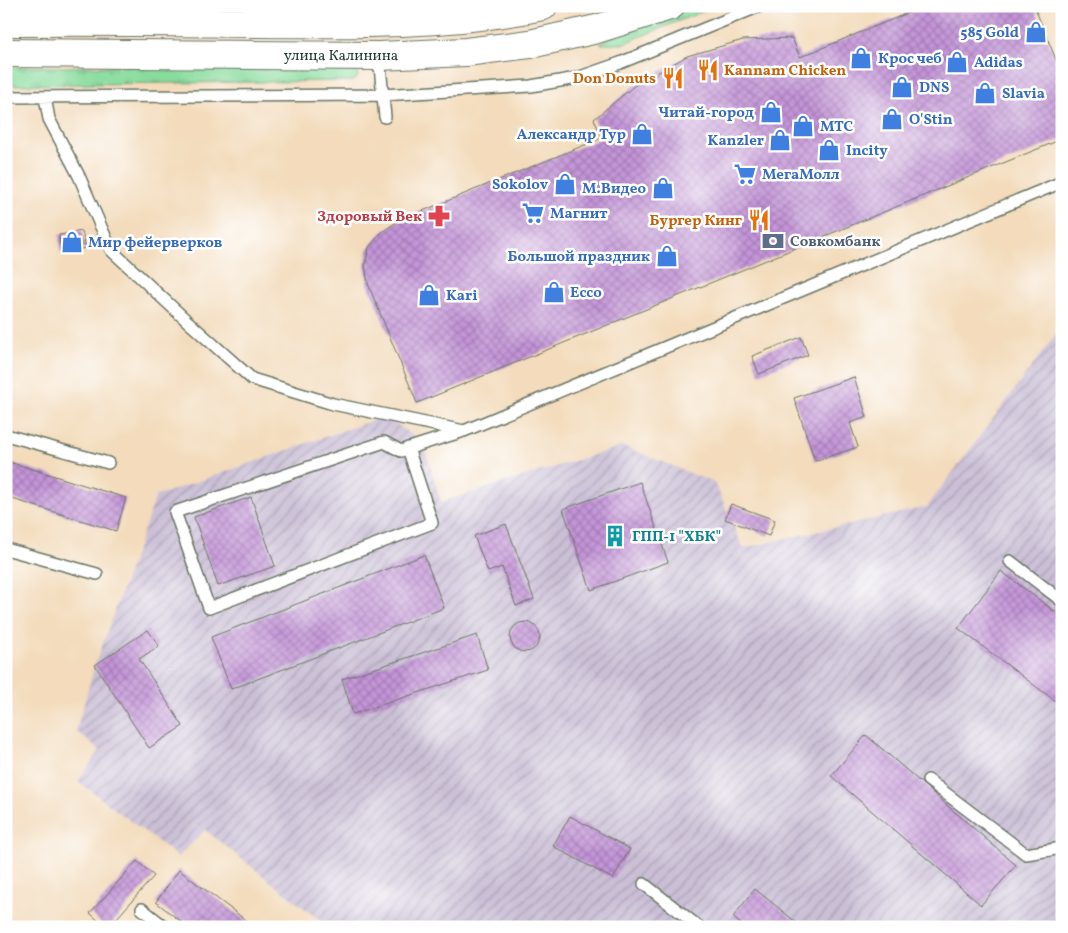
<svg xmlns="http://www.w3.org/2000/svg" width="1068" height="933" font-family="Vollkorn,serif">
	<defs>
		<pattern id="industrial-furrows" width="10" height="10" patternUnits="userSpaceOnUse" patternTransform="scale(1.25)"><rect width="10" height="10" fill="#cbbfd6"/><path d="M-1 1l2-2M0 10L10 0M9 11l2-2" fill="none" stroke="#a49cae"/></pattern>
		<pattern id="grass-tufts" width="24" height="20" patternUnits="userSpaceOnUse" patternTransform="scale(1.25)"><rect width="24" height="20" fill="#88db9c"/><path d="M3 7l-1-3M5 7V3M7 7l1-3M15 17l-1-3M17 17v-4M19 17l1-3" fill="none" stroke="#6fb380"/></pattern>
		<pattern id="building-cross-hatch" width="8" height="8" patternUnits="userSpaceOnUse" patternTransform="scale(1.25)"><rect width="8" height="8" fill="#c494d8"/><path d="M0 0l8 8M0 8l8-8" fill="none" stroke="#9f7ab0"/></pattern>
	</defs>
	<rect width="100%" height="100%" fill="#fff"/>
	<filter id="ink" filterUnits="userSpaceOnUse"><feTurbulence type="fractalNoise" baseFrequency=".02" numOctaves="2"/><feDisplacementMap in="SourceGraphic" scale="10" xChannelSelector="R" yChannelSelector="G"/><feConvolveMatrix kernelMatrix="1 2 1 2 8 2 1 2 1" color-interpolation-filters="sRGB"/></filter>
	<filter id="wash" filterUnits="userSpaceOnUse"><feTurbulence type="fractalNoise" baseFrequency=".0096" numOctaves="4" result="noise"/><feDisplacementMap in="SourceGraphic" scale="20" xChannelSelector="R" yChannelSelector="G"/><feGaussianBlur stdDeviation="1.12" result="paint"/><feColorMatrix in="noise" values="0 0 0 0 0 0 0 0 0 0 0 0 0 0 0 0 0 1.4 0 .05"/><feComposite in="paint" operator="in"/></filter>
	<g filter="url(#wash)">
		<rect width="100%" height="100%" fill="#f3dbbb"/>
		<path fill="url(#industrial-furrows)" d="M1062,326V927H328L205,830L178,857L78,781L100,750L76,731L95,665L156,496L385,416L423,443L441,502L623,446L715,483L743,548L927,507Z"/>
		<path fill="url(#grass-tufts)" stroke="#548c68" d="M683,6H716L622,44H600L619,31Z
			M351,66L358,74L357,78L353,81L6,85V67Z"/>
		<g id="blocks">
			<path fill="url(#building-cross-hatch)" d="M925,6H1034L1062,74V139L417,403L368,284L365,265L369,247L382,232L398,221L602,138L594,119L634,86L687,56L743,40L792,38L800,57Z
				M82,231L86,248L61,253L59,235Z
				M801,337L808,355L759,374L752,356Z
				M854,377L867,417L850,423L858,447L815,461L794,398Z
				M6,461L126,498L116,531L6,497Z
				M640,482L668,562L591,590L563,509Z
				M251,497L275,566L218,586L194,517Z
				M731,504L775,520L769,536L725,519Z
				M506,524L534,599L516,606L502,567L488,572L474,536Z
				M424,555L444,608L231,689L211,637Z
				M1001,571L1062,617V706L958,628Z
				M510 637a15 15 0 1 1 30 0a15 15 0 1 1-30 0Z
				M148,630L159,646L139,659L183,726L149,748L95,665Z
				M477,635L488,670L353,714L342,679Z
				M866,735L1016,865L981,905L831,776Z
				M570,816L630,849L613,879L553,846Z
				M137,861L154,876L109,927H105L90,913Z
				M179,870L255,927H188L156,902Z
				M755,889L802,927H744L733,917Z"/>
		</g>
	</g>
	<g filter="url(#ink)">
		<use href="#blocks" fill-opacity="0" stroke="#697463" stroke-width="1"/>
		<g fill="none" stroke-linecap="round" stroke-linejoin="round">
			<g stroke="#697463" stroke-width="14">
				<path id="service" d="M379,56L385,117
					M6,97L382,95L531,86L577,78L620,63L760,6
					M45,97L49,119L79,176L111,250L186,320L252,379L333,404L464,431L1062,182
					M6,435L108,463
					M408,448L432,523L209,608L175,512L384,442L401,451C421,444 441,438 461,432
					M6,549L97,574
					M1010,561L1062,601
					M928,780L1026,854L1062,848
					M644,884L699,927
					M142,909L165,927"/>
			</g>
			<g stroke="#697463" stroke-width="30">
				<path id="primary" d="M6,22C91,21 176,22 260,23C355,24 450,25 543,6
					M6,53L379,56L466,52L530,44L597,29L670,6"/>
			</g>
			<use href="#service" stroke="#fff" stroke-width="11"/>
			<use href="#primary" stroke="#fff" stroke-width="28"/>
		</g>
	</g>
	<defs>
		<g id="shop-bare" transform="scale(1.725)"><path d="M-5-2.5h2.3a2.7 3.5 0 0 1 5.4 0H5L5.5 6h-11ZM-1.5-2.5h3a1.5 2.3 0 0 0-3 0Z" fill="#3f7fe0" stroke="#fff" stroke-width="2.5" paint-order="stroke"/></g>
		<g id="restaurant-bare" transform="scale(1.725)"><path d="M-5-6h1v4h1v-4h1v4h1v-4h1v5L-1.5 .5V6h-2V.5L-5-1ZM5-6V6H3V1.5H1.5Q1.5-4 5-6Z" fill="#e8710a" stroke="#fff" stroke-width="2.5" paint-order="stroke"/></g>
		<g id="supermarket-bare" transform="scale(1.725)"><path d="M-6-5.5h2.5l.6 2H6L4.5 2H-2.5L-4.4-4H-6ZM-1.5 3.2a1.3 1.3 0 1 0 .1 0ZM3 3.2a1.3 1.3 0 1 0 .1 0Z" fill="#3f7fe0" stroke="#fff" stroke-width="2.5" paint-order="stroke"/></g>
		<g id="pharmacy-bare" transform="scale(1.725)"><path d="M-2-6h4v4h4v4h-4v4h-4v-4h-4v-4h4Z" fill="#e0444e" stroke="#fff" stroke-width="2.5" paint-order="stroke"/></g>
		<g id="bank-bare" transform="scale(1.725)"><path d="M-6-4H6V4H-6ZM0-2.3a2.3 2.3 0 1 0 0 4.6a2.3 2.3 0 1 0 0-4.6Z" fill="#5c6f8a" stroke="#fff" stroke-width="2.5" paint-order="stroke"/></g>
		<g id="building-bare" transform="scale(1.725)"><path d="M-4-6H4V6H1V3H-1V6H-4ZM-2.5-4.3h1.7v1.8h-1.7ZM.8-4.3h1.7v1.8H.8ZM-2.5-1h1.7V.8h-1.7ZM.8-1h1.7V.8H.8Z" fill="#0f9aa8" stroke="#fff" stroke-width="2.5" paint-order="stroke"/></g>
	</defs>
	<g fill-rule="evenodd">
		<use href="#shop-bare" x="1036" y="32"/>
		<use href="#shop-bare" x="861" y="58"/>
		<use href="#shop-bare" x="957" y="62"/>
		<use href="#restaurant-bare" x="708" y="70"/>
		<use href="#restaurant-bare" x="673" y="78"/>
		<use href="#shop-bare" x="902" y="87"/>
		<use href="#shop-bare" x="985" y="93"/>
		<use href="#shop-bare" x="771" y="112"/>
		<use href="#shop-bare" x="892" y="119"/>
		<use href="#shop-bare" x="803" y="126"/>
		<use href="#shop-bare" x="642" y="134"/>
		<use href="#shop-bare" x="780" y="140"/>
		<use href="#shop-bare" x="829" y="150"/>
		<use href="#supermarket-bare" x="745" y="174"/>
		<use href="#shop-bare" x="565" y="184"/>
		<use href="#shop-bare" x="663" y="188"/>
		<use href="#supermarket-bare" x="533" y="213"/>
		<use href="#pharmacy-bare" x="439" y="216"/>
		<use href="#restaurant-bare" x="759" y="220"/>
		<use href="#bank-bare" x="773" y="241"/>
		<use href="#shop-bare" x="72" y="242"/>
		<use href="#shop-bare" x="667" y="256"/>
		<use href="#shop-bare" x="554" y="292"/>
		<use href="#shop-bare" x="429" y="295"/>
		<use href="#building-bare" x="615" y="536"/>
	</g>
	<g text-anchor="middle" stroke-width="5" stroke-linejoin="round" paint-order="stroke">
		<g font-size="15" font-weight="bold" fill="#366cbe" stroke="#fff" text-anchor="start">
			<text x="1019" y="37" text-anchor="end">585 Gold</text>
			<text x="878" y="63">Крос чеб</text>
			<text x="974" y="67">Adidas</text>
			<text x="919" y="92">DNS</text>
			<text x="1002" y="98">Slavia</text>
			<text x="754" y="117" text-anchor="end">Читай-город</text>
			<text x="909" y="124">O'Stin</text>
			<text x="820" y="131">МТС</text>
			<text x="626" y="139" text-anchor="end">Александр Тур</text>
			<text x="764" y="145" text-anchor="end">Kanzler</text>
			<text x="846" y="155">Incity</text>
			<text x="762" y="179">МегаМолл</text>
			<text x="548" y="189" text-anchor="end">Sokolov</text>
			<text x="646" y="193" text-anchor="end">М.Видео</text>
			<text x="550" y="218">Магнит</text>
			<text x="88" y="247">Мир фейерверков</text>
			<text x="650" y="261" text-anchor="end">Большой праздник</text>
			<text x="570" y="297">Ecco</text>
			<text x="446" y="300">Kari</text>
		</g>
		<g font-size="15" fill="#1f3d34" stroke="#fff">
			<text x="341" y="60">улица Калинина</text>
		</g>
		<g font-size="15" font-weight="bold" fill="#c56008" stroke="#fff" text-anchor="end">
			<text x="724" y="75" text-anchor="start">Kannam Chicken</text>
			<text x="656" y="83">Don Donuts</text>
			<text x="742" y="225">Бургер Кинг</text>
		</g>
		<g font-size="15" font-weight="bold" fill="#be3a42" stroke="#fff" text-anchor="end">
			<text x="422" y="221">Здоровый Век</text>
		</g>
		<g font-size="15" font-weight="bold" fill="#4e5e75" stroke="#fff" text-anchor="start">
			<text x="790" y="246">Совкомбанк</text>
		</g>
		<g font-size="15" font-weight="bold" fill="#0d838f" stroke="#fff" text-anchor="start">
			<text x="632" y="541">ГПП-1 "ХБК"</text>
		</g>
	</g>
	<rect width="1068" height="933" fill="none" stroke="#fff" stroke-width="25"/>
</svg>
